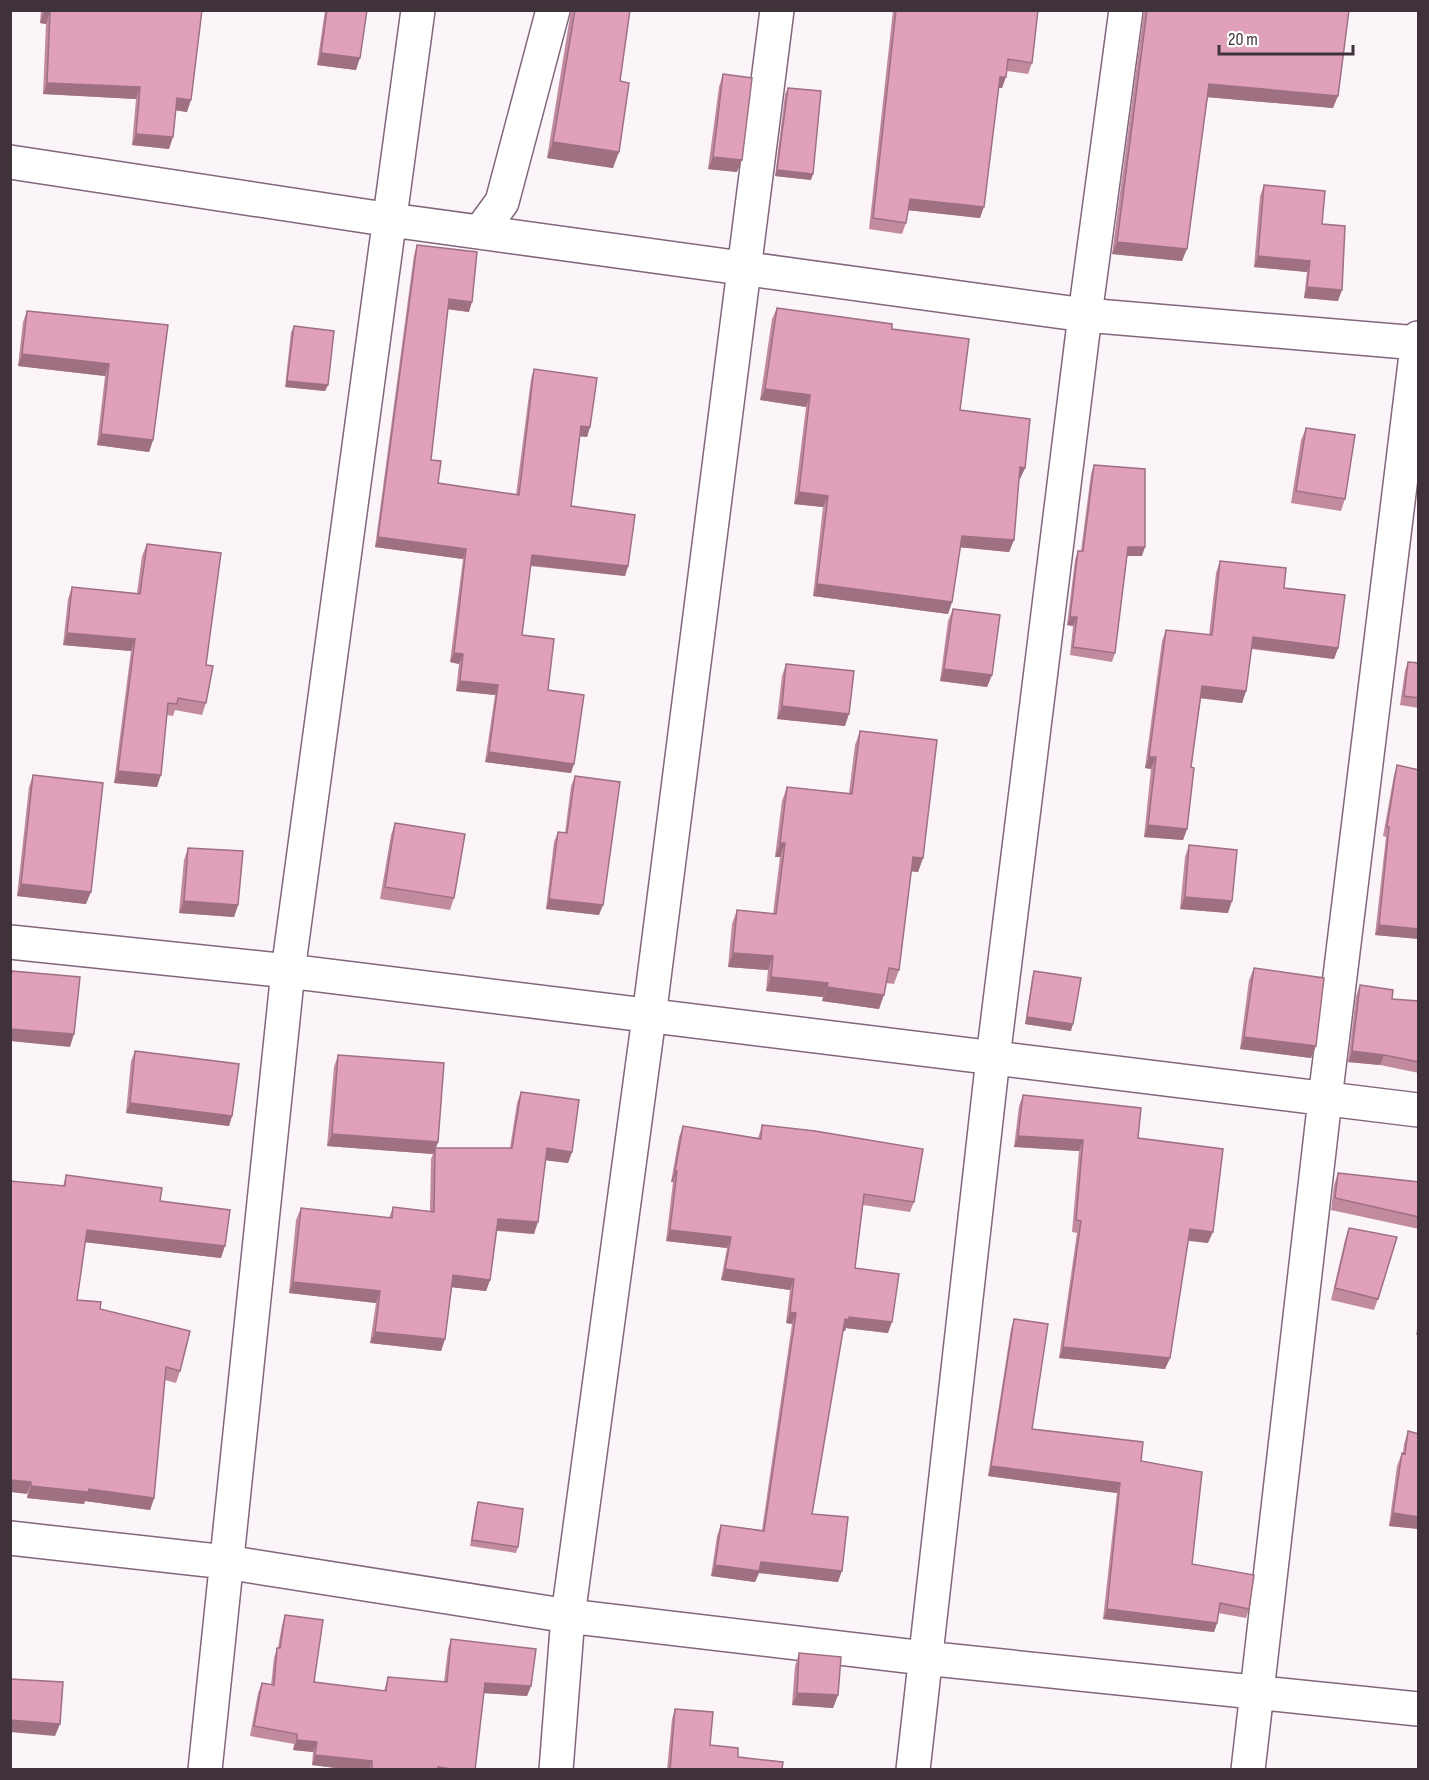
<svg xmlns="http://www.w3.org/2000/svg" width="1429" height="1780" font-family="'Sofia Sans Condensed',sans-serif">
	<rect width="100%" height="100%" fill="#fbf4f9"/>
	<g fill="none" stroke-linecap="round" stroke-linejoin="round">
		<g stroke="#82667b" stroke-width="36">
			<path id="minor" d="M10,162L391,220L1085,315L1418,343
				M480,232L502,202L553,10
				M10,942L288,971L1418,1110
				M10,1538L226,1562L568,1616L924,1658L1418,1709
				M205,1770L288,971L418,10
				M556,1770L568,1616L649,1017L777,10
				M913,1770L993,1058L1085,315L1126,10
				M1248,1770L1325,1099L1418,338"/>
		</g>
		<use href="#minor" stroke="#fff" stroke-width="33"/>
	</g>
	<path fill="#c28a9f" d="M41,10H202L187,112L176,110L169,149L132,145L136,99L43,94L46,24L40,23Z
		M325,10H367L356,70L317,65Z
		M571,10H630L620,81L613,168L547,158Z
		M893,10H1038L1032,63L1028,74L1007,71L1002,88H999L980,218L908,210L906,223L902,234L869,229Z
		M1144,10H1349L1333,108L1208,97L1182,261L1112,254Z
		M723,74L737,172L708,169L719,87Z
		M788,88L811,180L775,176L785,94Z
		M1264,185L1322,224L1338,301L1304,298L1307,272L1254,267L1260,196Z
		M417,245L469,312L448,309L431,460L438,483L516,495L531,379L534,369L590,427L587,437L580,436L571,506L628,566L625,576L530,566L522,635L548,690L571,773L485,762L495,695L456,691L459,664L450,662L463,559L375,547L414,255Z
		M777,308L892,329L960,410L1025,468L1020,479H1019L1014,540L1009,552L960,547L952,602L948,614L813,596L823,507L794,504L806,407L760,400L772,319Z
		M27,311L168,325L153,440L149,452L97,445L105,376L18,366L23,322Z
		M294,326L328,385L325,391L285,387L291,332Z
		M1306,428L1345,499L1341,511L1291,503L1301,440Z
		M1094,465L1142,556H1127L1115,653L1112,662L1070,655L1073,626L1067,625L1075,560L1078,551H1081L1091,474Z
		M147,544L206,665V703L202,715L175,710L173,716L167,715L157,787L114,783L131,651L63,645L68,599L72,587L137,593L142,556Z
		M1220,561L1284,588L1338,648L1334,659L1251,649L1246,691L1242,703L1201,698L1191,767L1187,829L1183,840L1144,837L1151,769L1145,768L1162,641L1166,630L1209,635L1216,573Z
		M953,609L992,675L987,687L940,681L948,621Z
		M1408,662L1419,663V708L1400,705L1405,671Z
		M786,664L845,726L777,719L782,676Z
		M860,731L923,858L918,872L911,871L899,970L894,984L886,983L879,1009L822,1001L823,997L766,991L768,970L728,967L732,924L737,910L773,914L780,857H775L782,801L787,787L849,793L855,745Z
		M1419,757V939L1375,935L1386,837L1383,836L1394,775L1397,765L1417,769Z
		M33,775L86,904L17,896L29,787Z
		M575,776L599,915L546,909L554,842L558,832L565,833L571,786Z
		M395,823L454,898L450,910L380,899L391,835Z
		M1189,845L1228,913L1180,909L1185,857Z
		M188,848L238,905L234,917L179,913L184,860Z
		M1254,968L1316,1046L1311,1058L1240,1049L1249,980Z
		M1034,971L1071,1031L1025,1024L1032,978Z
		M1360,985L1392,999L1419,1001V1073L1380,1065L1348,1062L1356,996Z
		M135,1051L232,1116L229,1126L126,1113L131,1061Z
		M338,1055L438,1142L436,1148H510L517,1103L521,1092L572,1152L568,1163L546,1160L534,1234L497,1231L490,1280L486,1291L452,1287L445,1339L441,1351L370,1343L376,1303L289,1293L296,1220L301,1208L389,1218L393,1207L430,1211L431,1159L433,1154L327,1146L334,1067Z
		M1023,1095L1138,1138L1208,1243L1188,1241L1170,1358L1165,1369L1059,1358L1077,1233L1072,1232L1079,1151L1014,1147L1019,1106Z
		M762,1125L914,1202L910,1212L863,1205L855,1268L888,1333L846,1328L845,1331L843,1330L812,1514L838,1582L759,1573L755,1582L711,1576L717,1536L721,1525L762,1530L792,1324L786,1323L790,1290L721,1280L727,1248L666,1241L673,1182H671L679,1137L683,1126L758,1138Z
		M1338,1173L1419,1182V1229L1331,1210L1334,1185Z
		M66,1175L160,1201L221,1258L85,1242L77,1300L100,1309L180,1371L176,1383L165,1380L154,1498L150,1510L85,1501L84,1504L27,1498L63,1186Z
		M1349,1228L1378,1299L1374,1310L1331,1300L1345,1240Z
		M1419,1318V1335H1416Z
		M1014,1319L1032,1429L1141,1461L1192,1564L1249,1609L1246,1618L1218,1613L1217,1623L1214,1632L1103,1619L1117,1493L988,1476L1011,1329Z
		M1408,1431L1419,1434V1529L1389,1526L1397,1466L1402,1453H1403L1404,1444Z
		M478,1502L518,1547L516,1553L470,1546L476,1508Z
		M285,1615L314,1682L384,1691L388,1677L444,1682L448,1649L451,1639L531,1686L527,1696L484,1693L475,1770H352L312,1765L313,1752L293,1750L294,1744L250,1736L258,1693L262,1683L271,1685L274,1658L277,1648H278L282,1625Z
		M799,1653L838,1695L833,1708L792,1705L795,1666Z
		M675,1709L710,1745L738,1757L782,1770H667L672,1719Z"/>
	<path fill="#9e7082" d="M44,11L50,12L46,24L40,23Z
		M321,53L360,58L356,70L317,65Z
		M1000,77H1006L1002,88H996Z
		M47,83L140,87L136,99L43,94Z
		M1209,84L1338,96L1333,108L1205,97Z
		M177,98L191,100L187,112L173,110Z
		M136,134L173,137L169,149L132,145Z
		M553,142L619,152L613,168L547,158Z
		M713,157L742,160L737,172L708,169Z
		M777,170L813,174L811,180L775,176Z
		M910,199L984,207L980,218L906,210Z
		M1117,242L1187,249L1182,261L1112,254Z
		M1258,256L1310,261L1307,272L1254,267Z
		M1307,287L1342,290L1338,301L1304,298Z
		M449,299L472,302L469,312L446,309Z
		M22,354L109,364L105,376L18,366Z
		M287,381L328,385L325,391L285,387Z
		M765,389L810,395L806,407L760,400Z
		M581,426L590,427L587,437L577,436Z
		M101,434L153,440L149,452L97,445Z
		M1020,467L1025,468L1020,479H1015Z
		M799,492L828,496L823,507L794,504Z
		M962,536L1014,540L1009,552L957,547Z
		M378,537L466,549L463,559L375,547Z
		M1128,547H1145L1142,556H1125Z
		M532,555L628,566L625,576L528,565Z
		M817,584L952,602L948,614L813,596Z
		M1070,617H1077L1073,626L1067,625Z
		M67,633L135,639L131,651L63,645Z
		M1253,637L1338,648L1334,659L1249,648Z
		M454,653L463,654L459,664L450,662Z
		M944,669L992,675L987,687L940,681Z
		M460,681L498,685L495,695L456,691Z
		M1202,686L1246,691L1242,703L1198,698Z
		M782,706L849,714L845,726L777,719Z
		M489,752L574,764L571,773L485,762Z
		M1149,757H1156L1151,769L1145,768Z
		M118,771L161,775L157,787L114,783Z
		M1148,825L1187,829L1183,840L1144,837Z
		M780,843H785L780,857H775Z
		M913,857L923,858L918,872L908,871Z
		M21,884L91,892L86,904L17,896Z
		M1185,897L1232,901L1228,913L1180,909Z
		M549,899L603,905L599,915L546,909Z
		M184,901L238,905L234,917L179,913Z
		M1379,925L1419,929V939L1375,935Z
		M733,953L773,956L768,970L728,967Z
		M771,977L828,983L823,997L766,991Z
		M827,987L884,995L879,1009L822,1001Z
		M1027,1017L1073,1024L1071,1031L1025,1024Z
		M10,1029L74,1034L70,1047L10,1041Z
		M1244,1037L1316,1046L1311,1058L1240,1049Z
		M1352,1051L1384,1055L1380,1065L1348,1062Z
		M130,1103L232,1116L229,1126L126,1113Z
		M332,1134L438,1142L433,1154L327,1146Z
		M1018,1136L1083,1140L1079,1151L1014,1147Z
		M547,1148L572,1152L568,1163L543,1160Z
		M675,1171H677L673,1182H671Z
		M498,1219L538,1222L534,1234L494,1230Z
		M1190,1229L1213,1232L1208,1243L1186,1240Z
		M87,1230L225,1246L221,1258L83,1242Z
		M670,1230L731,1237L727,1248L666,1241Z
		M725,1269L794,1279L790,1290L721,1280Z
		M453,1275L490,1280L486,1291L449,1287Z
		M293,1282L380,1291L376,1303L289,1293Z
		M790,1312L796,1313L792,1324L786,1323Z
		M849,1317L892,1322L888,1333L846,1328L845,1331L841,1330L845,1319Z
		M375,1332L445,1339L441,1351L370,1343Z
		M1063,1347L1170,1358L1165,1369L1059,1358Z
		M991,1466L1120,1483L1117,1493L988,1476Z
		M10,1480L31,1482L27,1494L10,1492Z
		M31,1486L89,1489L154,1498L150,1510L85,1501L84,1504L27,1498Z
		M1393,1513L1419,1517V1529L1389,1526Z
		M761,1562L842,1571L838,1582L759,1573L755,1582L711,1576L715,1565Z
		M1107,1609L1217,1623L1214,1632L1103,1619Z
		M485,1683L531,1686L527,1696L482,1693Z
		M797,1693L838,1695L833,1708L792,1705Z
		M10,1720L60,1724L55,1736L10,1732Z
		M297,1740L317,1742L313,1752L293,1750Z
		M315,1755L372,1761L369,1770H352L312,1765Z
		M438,1767L457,1770H438Z"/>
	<path fill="#e1a0b9" stroke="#9e7082" stroke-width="1.5" d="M44,10H202L191,100L177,98L173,137L136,134L140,87L47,83L50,12Z
		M327,10H367L360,58L321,53Z
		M575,10H630L620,81L629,83L619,152L553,142Z
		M896,10H1038L1032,63L1008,59L1006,77H1000L984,207L910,199L906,223L873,218Z
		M1147,10H1349L1338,96L1209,84L1187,249L1117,242Z
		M723,74L752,78L742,160L713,157Z
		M788,88L821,91L813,174L777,170Z
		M1264,185L1325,191L1322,224L1345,226L1342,290L1307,287L1310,261L1258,256Z
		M417,245L477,252L472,302L449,299L431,460L441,461L438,483L519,495L534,369L597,378L590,427L581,426L571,506L635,515L628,566L532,555L522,635L554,639L548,690L584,695L574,764L489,752L498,685L460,681L463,654L454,653L466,549L378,537Z
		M777,308L892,324V329L969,339L960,410L1030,419L1025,468L1020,467L1014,540L962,536L952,602L817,584L828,496L799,492L810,395L765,389Z
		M27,311L168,325L153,440L101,434L109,364L22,354Z
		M294,326L334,331L328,385L287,381Z
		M1306,428L1355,435L1345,499L1296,491Z
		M1094,465L1145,469V547H1128L1115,653L1073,647L1077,617H1070L1078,551H1083Z
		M147,544L221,553L206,665L213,666L206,703L178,698L177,704L168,703L161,775L118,771L135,639L67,633L72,587L140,594Z
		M1220,561L1286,568L1284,588L1345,595L1338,648L1253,637L1246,691L1202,686L1191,767L1194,768L1187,829L1148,825L1156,757H1149L1166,630L1212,635Z
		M953,609L1000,615L992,675L944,669Z
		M1408,662L1419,663V698L1404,696Z
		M786,664L854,671L849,714L782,706Z
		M860,731L937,740L923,858L913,857L899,970L889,968L884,995L827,987L828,983L771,977L773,956L733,953L737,910L776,914L785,843H780L787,787L852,794Z
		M1397,765L1419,770V929L1379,925L1389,827H1387Z
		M33,775L103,783L91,892L21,884Z
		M575,776L620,782L603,905L549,899L558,832L567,833Z
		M395,823L465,834L454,898L385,887Z
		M1189,845L1237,850L1232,901L1185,897Z
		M188,848L243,851L238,905L184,901Z
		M1254,968L1324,978L1316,1046L1244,1037Z
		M12,971L80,977L74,1034L10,1029V980Z
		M1034,971L1081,978L1073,1024L1027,1017Z
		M1360,985L1393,990L1392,999L1419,1001V1062L1384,1055L1352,1051Z
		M135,1051L239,1064L232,1116L130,1103Z
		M338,1055L444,1063L438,1142L332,1134Z
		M521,1092L579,1100L572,1152L547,1148L538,1222L498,1219L490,1280L453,1275L445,1339L375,1332L380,1291L293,1282L301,1208L392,1218L393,1207L434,1212L435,1148H512Z
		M1023,1095L1141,1108L1138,1138L1223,1149L1213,1232L1190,1229L1170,1358L1063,1347L1081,1221L1076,1220L1083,1140L1018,1136Z
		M762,1125L815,1131L923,1149L914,1202L864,1194L855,1268L899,1274L892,1322L849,1317V1320L845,1319L812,1514L848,1517L842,1571L761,1562L759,1571L715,1565L721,1525L764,1531L796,1313L790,1312L794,1279L725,1269L731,1237L670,1230L677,1171H675L683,1126L761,1139Z
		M1338,1173L1419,1182V1217L1335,1198Z
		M66,1175L162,1188L160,1201L230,1210L225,1246L87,1230L77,1300L101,1302L100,1309L190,1331L180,1371L166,1367L154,1498L89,1489L88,1492L31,1486V1482L10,1480V1181L65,1186Z
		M1349,1228L1397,1237L1378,1299L1335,1288Z
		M1014,1319L1048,1324L1032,1429L1143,1442L1141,1461L1202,1472L1192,1564L1254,1575L1249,1609L1220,1603L1217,1623L1107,1609L1120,1483L991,1466Z
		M1408,1431L1419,1434V1517L1393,1513L1402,1453L1405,1454Z
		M478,1502L523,1509L518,1547L472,1540Z
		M285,1615L323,1620L314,1682L386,1691L388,1677L447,1682L451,1639L536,1649L531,1686L485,1683L475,1770H457L438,1767V1770H372V1761L315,1755L317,1742L297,1740V1734L254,1726L262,1683L274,1685L277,1648H280Z
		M799,1653L841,1657L838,1695L797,1693Z
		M10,1679L63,1682L60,1724L10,1720Z
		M675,1709L713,1712L710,1745L738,1748V1757L783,1762L782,1770H670Z"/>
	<rect width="1429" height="1780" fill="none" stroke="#3f323b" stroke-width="24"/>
	<path d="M1219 45v9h134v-9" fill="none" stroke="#3f323b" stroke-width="3"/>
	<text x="1228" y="45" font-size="18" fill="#3f323b" stroke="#ffffff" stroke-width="4.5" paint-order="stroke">20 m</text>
</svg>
